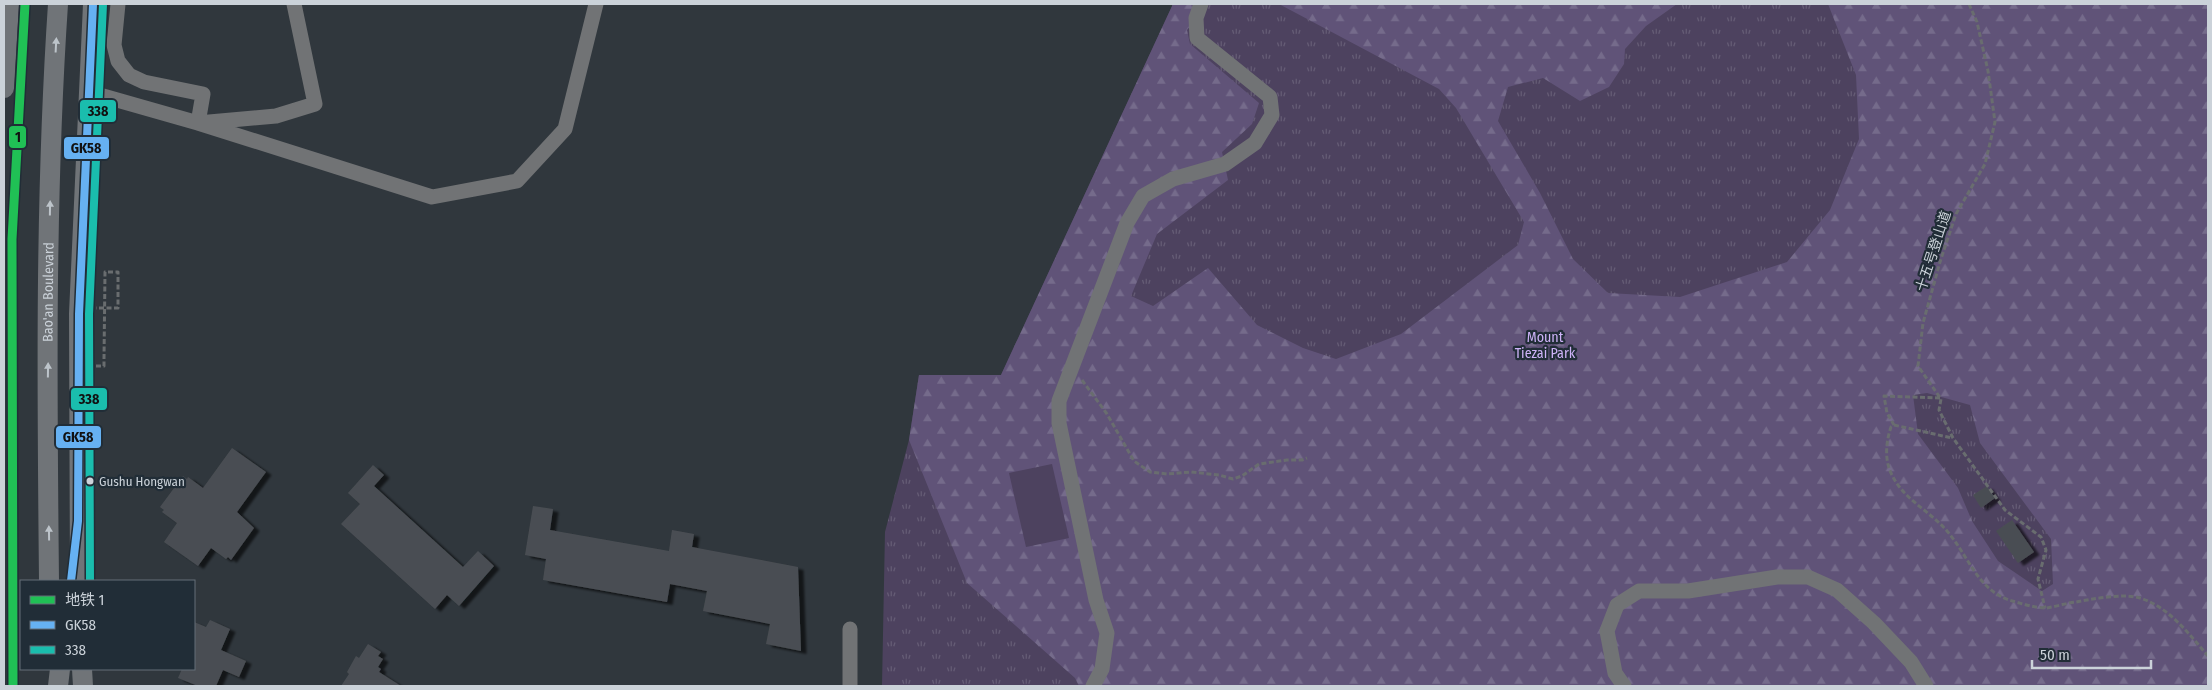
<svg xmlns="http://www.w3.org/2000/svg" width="2212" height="690" font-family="'Fira Sans Condensed','Noto Sans SC',sans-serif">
	<defs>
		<pattern id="grass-tufts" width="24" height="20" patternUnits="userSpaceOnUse" patternTransform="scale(1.25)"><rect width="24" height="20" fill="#4d425f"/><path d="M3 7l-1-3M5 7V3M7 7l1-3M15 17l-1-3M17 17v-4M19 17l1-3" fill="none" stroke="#655c75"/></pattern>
		<pattern id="forest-firs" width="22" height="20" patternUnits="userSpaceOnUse" patternTransform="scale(1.25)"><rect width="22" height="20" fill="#605378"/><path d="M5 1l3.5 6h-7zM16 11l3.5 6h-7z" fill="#756b8b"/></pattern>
		<filter id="shadow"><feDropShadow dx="5.5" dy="3" stdDeviation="1" flood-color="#0009"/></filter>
	</defs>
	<rect width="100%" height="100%" fill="#30373d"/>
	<path fill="url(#grass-tufts)" d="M1173,4H2208V686H882L885,532L909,440L919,375H1001Z"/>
	<path fill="url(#forest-firs)" fill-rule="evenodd" d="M1173,4H1208L1187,30L1190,44L1259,103L1252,124L1222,152L1228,180L1157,234L1131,296L1153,306L1208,268L1257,325L1303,348L1336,359L1401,334L1518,245L1524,222L1456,108L1439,89L1279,4H1677L1646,26L1625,49L1624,64L1609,87L1580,101L1543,78L1508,87L1498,121L1540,193L1573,259L1608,293L1680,297L1787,262L1830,210L1859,139L1856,75L1828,4H2208V686H1079L1075,678L967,583L909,440L919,375H1001ZM1927,393L1970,405L1980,443L2051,539L2053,584L2042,591L1998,561L1972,521L1958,488L1918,434L1913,395Z"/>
	<path fill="#4d425f" d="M1052,464L1069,538L1026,547L1009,473Z"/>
	<path fill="#4a4e53" filter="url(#shadow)" d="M232,448L266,472L237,512L254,528L231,560L228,557L226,559L211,548L198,566L164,542L177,523L162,512L164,510L160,507L183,476L187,479L188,477L203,488Z
		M373,465L384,475L374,486L463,567L478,551L494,566L459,606L447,595L435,609L341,524L360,504L348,493Z
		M1987,486L1995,498L1981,508L1973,495Z
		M533,506L553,509L550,530L669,551L672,530L694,534L692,547L798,567L801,651L766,644L770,624L703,611L707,591L670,584L667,602L543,580L546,559L525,555Z
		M2012,520L2034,552L2018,563L1996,531Z
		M210,620L230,629L221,650L246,661L239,677L223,670L216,686H198L178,678L182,669H194V622L206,627Z
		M368,644L381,652L378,656L383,659L378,667L381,669L379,672L401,686H341L349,674L347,672L356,656L359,658Z"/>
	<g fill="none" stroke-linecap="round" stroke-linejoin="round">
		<path stroke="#696d6f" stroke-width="3" stroke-dasharray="5 2.5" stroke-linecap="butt" d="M1969,4L1977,22L1988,71L1995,122L1985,164L1956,214L1940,262L1923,323L1918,366L1941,399L1939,410L1953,438L2005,510L2041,537L2046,550L2038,579L2045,608
			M96,366H104V359L105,272H118V308H96
			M1082,380L1107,414L1134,461L1150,472L1167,474L1191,472L1219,475L1233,479L1242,476L1259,464L1287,460H1302L1307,458
			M1940,398L1884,396L1887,413L1894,425L1891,427C1886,442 1884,460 1892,475C1904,500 1930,511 1947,531C1968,555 1977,589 2009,600C2019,603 2035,608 2046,608C2055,607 2066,603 2076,602C2092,599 2123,593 2140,598C2169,607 2189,634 2208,656
			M1894,425L1952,438"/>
		<path stroke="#717375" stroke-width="15" d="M118,4L114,45L118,61L129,75L144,82L203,94L198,123L432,197L517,181L565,129L596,4
			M89,92L198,123L276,116L315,104L294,4
			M850,629V686
			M1093,686L1102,669L1107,633L1096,600L1059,423V401L1127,223L1143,196L1173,179L1225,164L1255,143L1272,115L1270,97L1197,38L1196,18L1201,4
			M1624,686L1615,673L1607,631L1617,605L1639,591H1688L1777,577H1808L1837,590L1874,623L1911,662L1926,686"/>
		<g stroke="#707478" stroke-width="20">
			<path d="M4,88L9,4"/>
			<path id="s1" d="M49,581C47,389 45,196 58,4"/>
			<path d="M80,581L79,314L93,4"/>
			<path d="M82,669L83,686"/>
			<path d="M58,686L60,669"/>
		</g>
		<g stroke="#212d37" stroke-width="11">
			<path id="bus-1" d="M71,581L78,521L79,314L93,4"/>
		</g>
		<g stroke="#212d37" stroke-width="11">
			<path id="bus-2" d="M90,581L89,314L103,4"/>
		</g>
		<use href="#bus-1" stroke="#66b1f2" stroke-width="8"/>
		<use href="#bus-2" stroke="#1abdad" stroke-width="8"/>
		<g stroke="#212d37" stroke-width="12">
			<path id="metro-1" d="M13,686L12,239L25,4"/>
		</g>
		<use href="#metro-1" stroke="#20c055" stroke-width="9"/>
	</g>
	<defs><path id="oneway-solid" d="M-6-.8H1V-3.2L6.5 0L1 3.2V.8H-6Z" transform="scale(1.25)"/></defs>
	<g fill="#bdc4ca">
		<use href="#oneway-solid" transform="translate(56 45) rotate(-87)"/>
		<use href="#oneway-solid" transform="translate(50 208) rotate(-89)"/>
		<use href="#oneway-solid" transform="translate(48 370) rotate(-89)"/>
		<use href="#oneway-solid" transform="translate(49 533) rotate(-91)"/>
	</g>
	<circle fill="#cbd2d9" stroke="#212d37" stroke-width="2" cx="90" cy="481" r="4.5"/>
	<g text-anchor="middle" stroke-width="4.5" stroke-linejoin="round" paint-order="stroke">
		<g font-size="13" fill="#cbd2d9" stroke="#212d37" text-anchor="start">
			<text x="99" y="486">Gushu Hongwan</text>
		</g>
		<g font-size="14" fill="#cbd2d9" stroke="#212d37">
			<text transform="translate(1933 251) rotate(-72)" y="5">十五号登山道</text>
			<text dy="5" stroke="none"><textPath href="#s1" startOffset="289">Bao'an Boulevard</textPath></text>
		</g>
		<g font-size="14" fill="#ceb3f8" stroke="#212d37">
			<text x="1545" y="342">Mount<tspan x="1545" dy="16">Tiezai Park</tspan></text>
		</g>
	</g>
	<g stroke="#212d37" stroke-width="2">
		<rect x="79" y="99" width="38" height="24" rx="5" fill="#1abdad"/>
		<rect x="8" y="125" width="19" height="24" rx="5" fill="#20c055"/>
		<rect x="63" y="136" width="47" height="24" rx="5" fill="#66b1f2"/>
		<rect x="70" y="387" width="38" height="24" rx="5" fill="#1abdad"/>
		<rect x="55" y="425" width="47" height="24" rx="5" fill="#66b1f2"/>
	</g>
	<g font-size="14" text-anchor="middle" font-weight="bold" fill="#111">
		<text x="98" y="116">338</text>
		<text x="18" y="142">1</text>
		<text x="86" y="153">GK58</text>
		<text x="89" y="404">338</text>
		<text x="78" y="442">GK58</text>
	</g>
	<rect width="2212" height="690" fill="none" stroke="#cbd2d9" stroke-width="10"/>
	<rect x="20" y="580" width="175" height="90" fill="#212d37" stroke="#656f78"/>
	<rect x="30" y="596" width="25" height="8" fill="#20c055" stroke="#656f78"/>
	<text x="65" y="605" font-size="15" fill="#cbd2d9">地铁 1</text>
	<rect x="30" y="621" width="25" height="8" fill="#66b1f2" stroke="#656f78"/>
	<text x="65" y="630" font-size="15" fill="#cbd2d9">GK58</text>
	<rect x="30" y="646" width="25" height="8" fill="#1abdad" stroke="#656f78"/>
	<text x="65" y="655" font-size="15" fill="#cbd2d9">338</text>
	<path d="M2032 660v8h119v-8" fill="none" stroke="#cbd2d9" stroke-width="2.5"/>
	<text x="2040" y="660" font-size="15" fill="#cbd2d9" stroke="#212d37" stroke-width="4" paint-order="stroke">50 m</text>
</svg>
